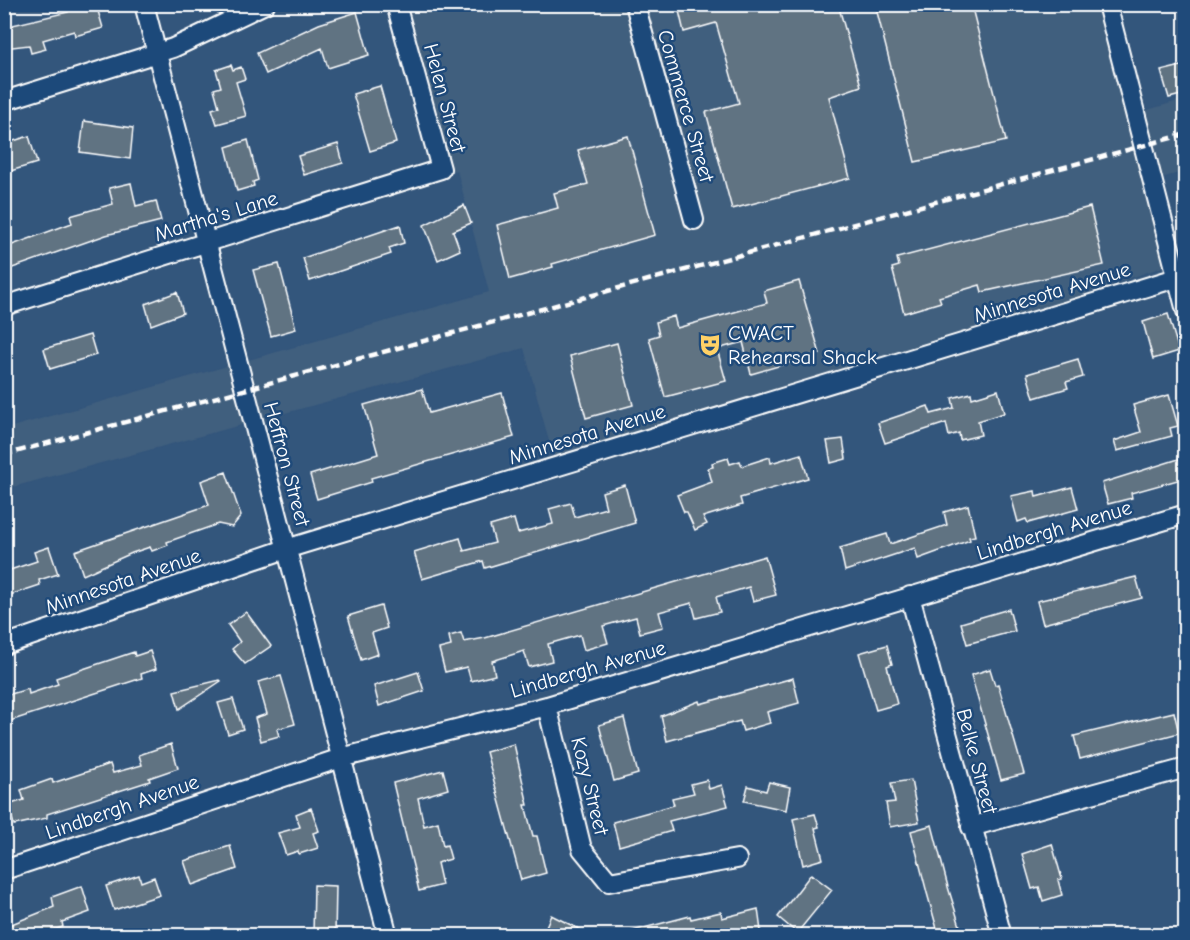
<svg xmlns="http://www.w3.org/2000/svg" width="1190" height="940" font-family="'Comic Neue',sans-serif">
	<rect width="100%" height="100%" fill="#33567c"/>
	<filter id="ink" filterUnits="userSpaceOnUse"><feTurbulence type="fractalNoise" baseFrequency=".0167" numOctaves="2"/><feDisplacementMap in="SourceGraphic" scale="12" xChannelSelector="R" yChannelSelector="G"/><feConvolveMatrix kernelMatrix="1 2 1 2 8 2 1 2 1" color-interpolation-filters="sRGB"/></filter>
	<g filter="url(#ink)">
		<path fill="#415f7e" d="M403,5H1097L1127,116L1185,99V171L1151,181L1138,159L1163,258L1162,267L988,327L553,456L524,348L5,489V429L489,292L457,170L448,172Z"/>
		<path fill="#617382" stroke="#fff" stroke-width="1.5" d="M77,4H96L103,28L75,36L74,31L43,40L46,49L31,53L29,45L4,48V27L68,12L67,8Z
			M686,4H838L861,86L829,97L850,178L732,209L706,112L739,103L716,23L684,32L679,11L687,9Z
			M875,4H971L1006,141L915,162Z
			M357,12L369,55L328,68L322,48L266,74L257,53L319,24Z
			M231,65L233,70L241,67L245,79L236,82L246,116L217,124L212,109L219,107L214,89L221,87L216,70Z
			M1185,65V94L1169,98L1161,71Z
			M380,86L396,143L370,151L353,94Z
			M84,121L133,128L130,159L80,152Z
			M29,136L37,163L4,173V144Z
			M628,136L655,235L552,264L553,267L510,279L497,225L558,208L554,193L588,184L578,150Z
			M248,140L258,180L253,182L254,186L237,191L226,147Z
			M338,144L343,163L304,175L298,156Z
			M131,183L136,206L156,201L161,221L106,235L4,271V248L72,223L70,216L113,204L109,188Z
			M464,205L471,223L453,231L460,250L438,260L424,225Z
			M1090,207L1104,265L982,292L980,285L939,297L941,302L904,313L892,268L899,266L897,258Z
			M400,225L404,243L389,248L391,254L310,281L303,258Z
			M279,264L296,329L271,336L253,270Z
			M799,281L820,354L751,374L743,342L717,349L726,381L665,397L649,338L659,335L656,322L674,316L677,328L767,303L764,291Z
			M177,292L183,313L151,325L145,304Z
			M1168,314L1179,351L1153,359L1143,322Z
			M90,335L96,355L50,369L44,349Z
			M617,343L633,405L586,418L570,356Z
			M1078,359L1083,377L1066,382L1068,388L1034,398L1027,374Z
			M422,389L429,413L502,393L514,437L371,478L372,482L317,499L310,475L378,454L364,405Z
			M998,390L1004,413L978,421L981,435L960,440L959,433L949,436L946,423L885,443L878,423L928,406L931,414L954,408L952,398L971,393L972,398Z
			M1169,395L1178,426L1170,428L1172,436L1117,451L1114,441L1141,432L1133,405Z
			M843,439L846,459L831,463L827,441Z
			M801,454L808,478L740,498L742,505L703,517L707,524L695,530L687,512H684L677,495L712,482L708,468L713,467L712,463L728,458L730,464L740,461L742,466L770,457L771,463Z
			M1185,457V478L1131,493L1132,498L1108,504L1102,483Z
			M226,472L241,516L232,527L218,524L167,542L168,545L152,551L150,547L132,553L83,575L75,551L209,505L201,481Z
			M625,485L635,523L485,568L483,561L422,579L414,552L460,538L464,551L495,543L490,526L514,519L518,533L553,524L549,509L571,503L575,517L606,508L602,492Z
			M1072,487L1078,509L1028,523L1026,519L1018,522L1011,496L1035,491L1036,497Z
			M968,505L975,536L969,537L970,540L918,559L915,548L845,571L840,548L887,534L890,544L947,525L944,512Z
			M49,547L58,574L39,580L40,585L10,595L4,572L37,561L34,552Z
			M765,556L776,595L753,601L749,587L716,597L720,612L696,618L692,603L659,612L663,627L640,633L636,617L603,626L608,643L584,650L580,635L548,644L552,661L529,667L524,651L492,661L495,675L471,681L467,667L445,672L439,649L451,646L449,636L461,633L464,642L485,638Z
			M1136,577L1142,598L1043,624L1037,601Z
			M381,606L387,628L372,633L378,654L361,660L348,616Z
			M1009,609L1015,631L967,644L961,623Z
			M246,612L271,646L245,664L232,649L240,642L228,625Z
			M887,645L892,664L887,666L897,704L876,710L859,653Z
			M150,651L156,669L141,674L142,678L4,723V696L28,689L29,694L58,684L56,678L134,652L135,656Z
			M990,669L995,685L998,684L1024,774L1001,780L971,675Z
			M418,672L424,691L379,706L374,686Z
			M281,676L295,724L277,729L279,736L261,741L255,718L267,714L258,682Z
			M793,678L799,703L767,712L770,723L743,731L740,721L667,741L661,716L699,701L700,704Z
			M220,680L221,681L179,709L174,691Z
			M233,699L243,729L228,734L218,703Z
			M1174,712L1179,733L1080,759L1074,736Z
			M624,718L638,774L614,781L599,725Z
			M171,744L178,768L149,778L150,781L47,814V818L14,825L8,805L24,800L21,790L52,779L53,783L110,764L113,773L142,765L139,755Z
			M514,744L528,805H525L533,836H537L546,873L521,880L486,752Z
			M443,770L448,789L418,798L424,826L438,822L443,846L447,845L451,859L437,863L442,885L419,891L393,783Z
			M707,780L709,789L722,785L728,806L669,821L672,831L619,846L613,822L674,805L672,798L694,793L691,784Z
			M911,780L919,822L890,827L886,803L895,802L891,783Z
			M769,782L790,787L786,810L744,801L748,786L766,791Z
			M311,808L319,831L313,833L318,848L299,854L298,851L286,855L278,833L300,827L296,814Z
			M815,814L819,827L815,828L823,859L803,865L793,819Z
			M932,825L948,887L963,936H939L927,893L911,831Z
			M1052,844L1062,879L1058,880L1062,895L1043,901L1039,887L1032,889L1022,854Z
			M230,846L237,869L192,885L184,861Z
			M811,874L832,890L797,933L778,917Z
			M139,875L141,882L154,877L160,895L114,910L106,886Z
			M314,885L336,886L335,936H313Z
			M82,886L90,912L62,922L63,927L34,936H4V927L54,907L52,897Z
			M758,909L761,931L743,936H632V931L690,916L691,919L721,912L722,918Z
			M551,915L593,936H542Z"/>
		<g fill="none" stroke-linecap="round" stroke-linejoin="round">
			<g stroke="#fff" stroke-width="22">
				<path id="minor" d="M144,4L388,936
					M635,4L694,220
					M1107,4L1186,311
					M4,101L173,48L265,4
					M4,306L441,169L396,4
					M910,596L1002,936
					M4,645L286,549L1186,275
					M547,706L582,849L609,882L737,859
					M971,827L1186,768
					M4,870L341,758L547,706L1186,514"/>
			</g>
			<use href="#minor" stroke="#1f4a7a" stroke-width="18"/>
			<path stroke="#fff" stroke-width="4.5" stroke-dasharray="9 4.5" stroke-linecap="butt" d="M4,455L1186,134"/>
		</g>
	</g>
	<defs>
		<g id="theatre-bare" transform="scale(1.8)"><path d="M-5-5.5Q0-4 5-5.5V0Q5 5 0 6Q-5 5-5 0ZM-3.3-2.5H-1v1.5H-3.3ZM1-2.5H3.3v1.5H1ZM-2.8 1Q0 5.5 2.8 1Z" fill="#ffd166" stroke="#1f4a7a" stroke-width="2.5" paint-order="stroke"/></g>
	</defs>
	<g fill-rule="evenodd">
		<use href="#theatre-bare" x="710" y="345"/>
	</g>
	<g text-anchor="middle" stroke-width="5" stroke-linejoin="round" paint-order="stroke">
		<g font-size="21" fill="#fff" stroke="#1f4a7a">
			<text transform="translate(445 98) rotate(75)" y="7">Helen Street</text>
			<text transform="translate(686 106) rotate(74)" y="7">Commerce Street</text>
			<text transform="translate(216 216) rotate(-17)" y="7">Martha's Lane</text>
			<text transform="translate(1052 292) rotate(-17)" y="7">Minnesota Avenue</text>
			<text transform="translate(587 434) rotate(-17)" y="7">Minnesota Avenue</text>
			<text transform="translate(287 464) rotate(75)" y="7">Heffron Street</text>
			<text transform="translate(1054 530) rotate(-17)" y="7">Lindbergh Avenue</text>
			<text transform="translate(123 581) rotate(-19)" y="7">Minnesota Avenue</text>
			<text transform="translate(588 669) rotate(-16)" y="7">Lindbergh Avenue</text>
			<text transform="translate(977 761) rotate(75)" y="7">Belke Street</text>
			<text transform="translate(590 786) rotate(76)" y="7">Kozy Street</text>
			<text transform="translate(122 807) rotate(-19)" y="7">Lindbergh Avenue</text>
		</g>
		<g font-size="21" fill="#fff" stroke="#1f4a7a" text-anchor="start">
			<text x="728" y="340">CWACT<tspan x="728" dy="24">Rehearsal Shack</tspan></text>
		</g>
	</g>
	<rect width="1190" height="940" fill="none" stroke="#1f4a7a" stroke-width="24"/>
	<rect x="12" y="12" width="1166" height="916" fill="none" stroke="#fff" stroke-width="2" filter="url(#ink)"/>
</svg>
